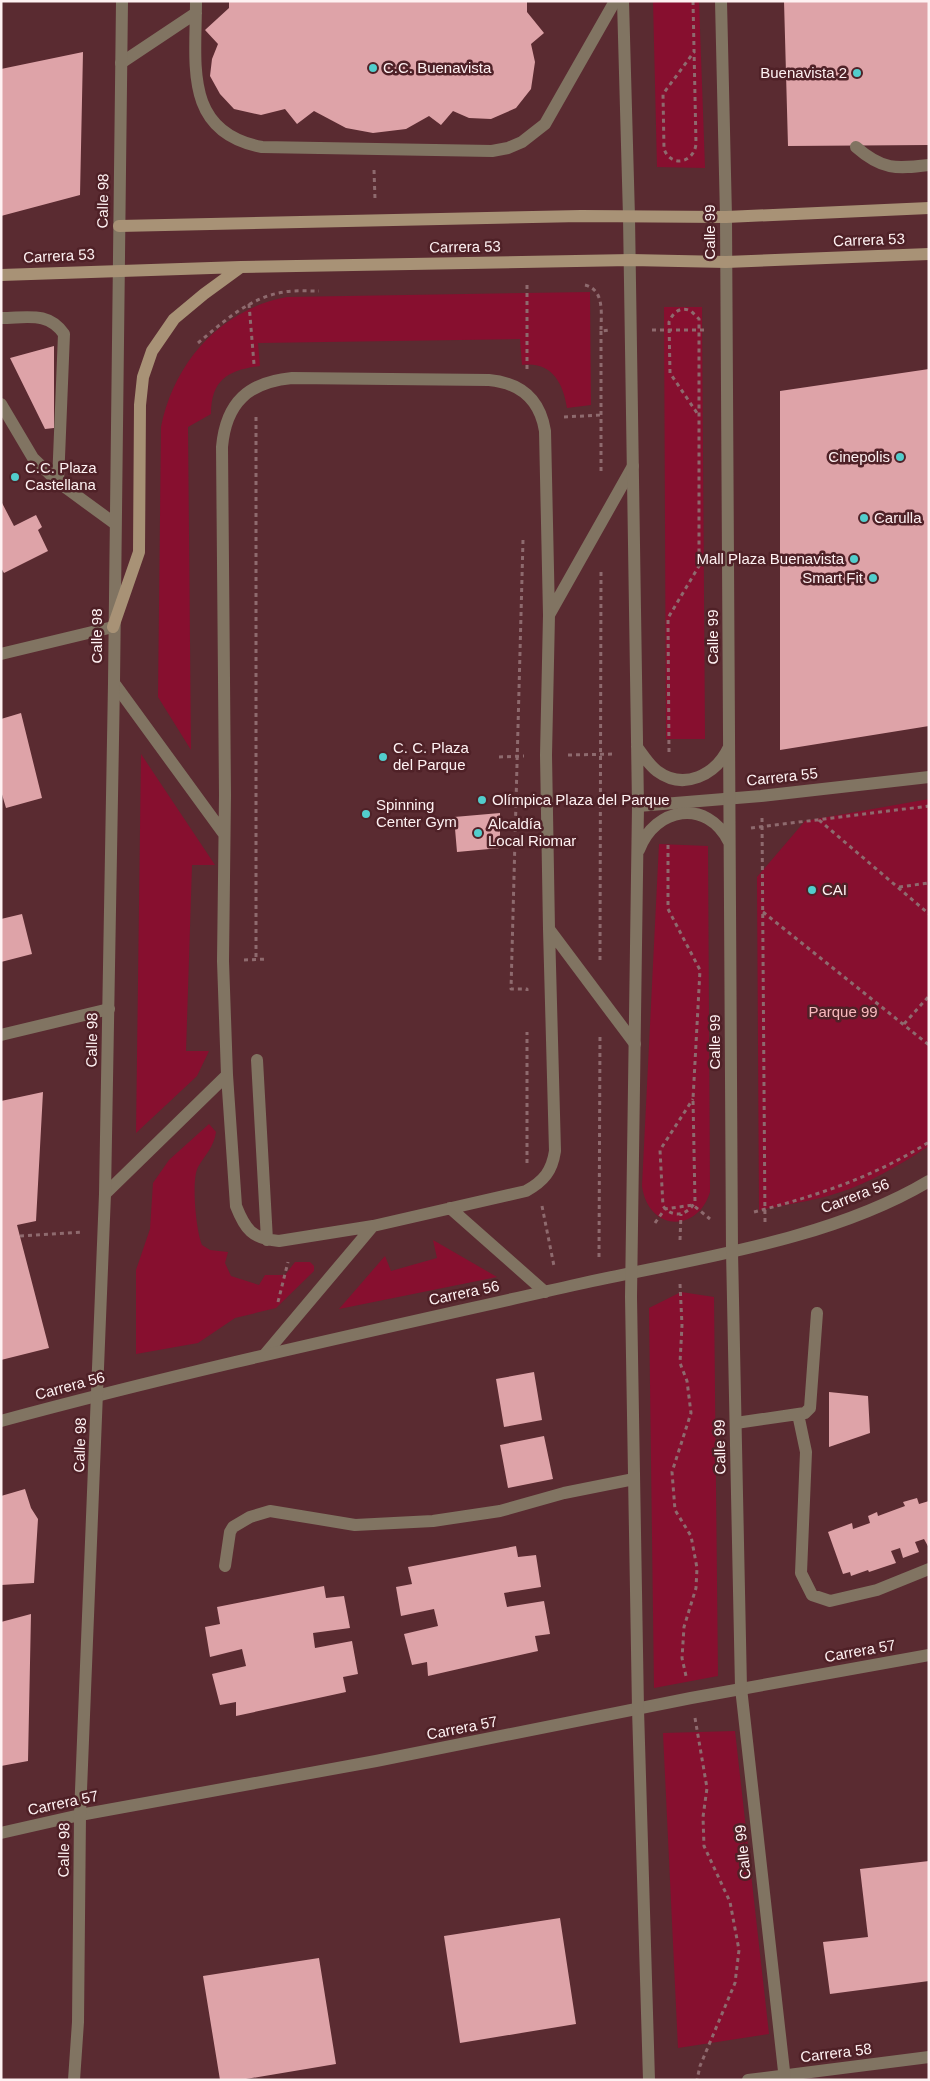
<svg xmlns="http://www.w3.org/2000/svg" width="930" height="2081" font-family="Helvetica,sans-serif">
	<rect width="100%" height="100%" fill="#5a2b31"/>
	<path fill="#870f2f" d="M653,1H699L705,168L657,167Z
		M590,292L591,405L567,408C563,382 551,361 522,365L520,339L258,343L260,366C229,370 211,379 211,414L188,427L191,750L158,697L161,427C174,362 221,309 287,297Z
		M664,307H702L705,739H666Z
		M141,754L215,865H192L186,1051H209L197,1076L136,1133Z
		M929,799V1146C895,1168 859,1189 820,1198C800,1203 779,1206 759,1210L757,877L805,821Z
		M659,844L708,846L710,1192C697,1234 648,1231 642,1186Z
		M209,1124L216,1132C214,1147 205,1155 198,1167C191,1180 196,1231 202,1245L210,1250L228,1252L225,1263L231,1276L259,1285L265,1275H285L295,1262H310L314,1266V1271L276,1308L235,1318L198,1343L136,1354V1270L150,1229L153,1183L169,1160Z
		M433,1240L497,1277L339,1309L385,1256L391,1271L437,1258Z
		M681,1292L714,1297L718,1676L654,1688L649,1308Z
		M735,1731L769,2034L678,2048L663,1733Z"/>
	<path fill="#dea3a8" d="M229,1H527V12L544,33L531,44L535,62L531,89L516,108L491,119L469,118L453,111L441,125L429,116L406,129L373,133L346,128L314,111L297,124L285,109L261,115L234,109L220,94L210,76L212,59L218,44L205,30L229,8Z
		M784,1H929V145L788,146Z
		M83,52L80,195L1,216V69Z
		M54,346V428L45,429L10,358Z
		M929,369V726L780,750V391Z
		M1,501L14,526L36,515L42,527L38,530L48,551L4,573L1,568Z
		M21,713L42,798L6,808L1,791V719Z
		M500,813V848L457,852L454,817Z
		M22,914L32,954L1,962V919Z
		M43,1092L36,1221L17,1225L49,1348L1,1360V1101Z
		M534,1372L542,1420L504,1427L496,1379Z
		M829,1392L868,1396L870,1433L829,1447Z
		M544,1436L553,1479L508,1488L500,1445Z
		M25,1489L31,1508L38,1519L34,1583L1,1585V1496Z
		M917,1498L919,1504L929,1501V1548L924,1539L915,1542L919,1552L903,1558L900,1548L891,1551L896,1563L869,1572L868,1570L851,1576L850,1572L843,1574L828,1532L852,1523L853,1529L870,1523L868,1516L877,1512L878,1516L905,1506L903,1502Z
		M516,1546L518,1557L536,1555L541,1587L504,1593L507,1607L544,1601L550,1634L535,1636L538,1651L428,1676L427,1662L412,1665L404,1634L438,1626L434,1609L401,1616L396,1587L412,1584L408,1567Z
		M324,1586L326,1598L344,1596L350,1628L313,1633L315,1648L352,1641L358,1674L343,1677L346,1692L236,1716V1702L220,1705L212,1674L246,1666L242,1649L210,1657L205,1627L220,1624L217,1607Z
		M31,1614L28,1761L1,1766V1622Z
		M929,1861V1981L830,1994L823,1942L868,1937L860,1869Z
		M560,1918L576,2024L460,2043L444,1936Z
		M319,1958L336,2064L240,2080H220L203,1976Z"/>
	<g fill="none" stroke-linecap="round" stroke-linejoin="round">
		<path stroke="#8e6a6e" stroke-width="3" stroke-dasharray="4 4" stroke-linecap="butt" d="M693,1L696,144C694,163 671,168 664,149L663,94L694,52
			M374,170L375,199
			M585,285C605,290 601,314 601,331L609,330
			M249,304L254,364
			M652,330H706
			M601,331V475
			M198,343C223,322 250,297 284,292C295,290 307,291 319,291
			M527,369V285
			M256,417V960
			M564,417L601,415
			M523,540L511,989H527V991
			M669,752L668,618L699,566V319L691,311C681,306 673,312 669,322L670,373L699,416
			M568,755L614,754
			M499,757L524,756
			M762,818L765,1222
			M819,820L929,914
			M751,828L929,806
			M668,845V909L700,970L693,1099L695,1202C688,1215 673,1219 663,1206L660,1150L693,1099
			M899,887L929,883
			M763,912L929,1045
			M244,960L268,959
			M600,960L601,571
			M904,1024L929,996
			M527,1163V1032
			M542,1206L554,1266
			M754,1212C816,1196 874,1177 929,1142
			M655,1223L665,1209L693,1205L710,1219
			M20,1236L82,1232
			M680,1240L681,1214
			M599,1257L600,1036
			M680,1284L682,1325L680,1363L687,1381L691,1413L672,1472L675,1510L691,1536L697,1568L696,1588L684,1627L682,1658L686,1676
			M278,1302L288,1262
			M695,1718L707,1788L703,1817L704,1846L730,1902L739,1950L735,1983L700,2066L697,2080"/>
		<path stroke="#817462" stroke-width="12" d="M196,1C196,65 183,132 262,147L492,151L508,148L522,142L545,124L615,1
			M121,63L196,13
			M856,147C882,170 896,169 929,165
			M1,318C27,318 48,311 64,334L58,482
			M1,404L33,458L58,482L114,523
			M633,466L549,615L546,755L549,929L635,1044
			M549,615L545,431C540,400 521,383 489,380L292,378C249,382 226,402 222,447L225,795L223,961L227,1075L236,1206C245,1229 252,1239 279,1241L373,1226L526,1191C544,1181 552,1171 555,1151L549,929
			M114,683L224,834
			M257,1060L267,1240
			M105,1194L227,1075
			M450,1208L545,1292
			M266,1353L373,1226
			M798,1414L806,1452L801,1573L812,1595L830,1601L877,1590L929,1569
			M736,1423L798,1414L805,1413L810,1408L817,1313
			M225,1566L230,1532L233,1527L250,1517L270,1511L355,1525L433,1521L500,1511L564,1493L634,1479"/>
		<path stroke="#817462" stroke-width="12" d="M623,1L629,217
			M721,1L726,217
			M1,654L113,627
			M638,806L761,796L929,777
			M1,1035L109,1009
			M1,1421C193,1369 385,1328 579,1284C691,1259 829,1241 929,1181
			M1,1833L80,1815L376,1761L691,1698L929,1655
			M748,2080L929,2057"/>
		<path stroke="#817462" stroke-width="12" d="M629,217L638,806L631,1297L638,1709L649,2080
			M726,217L732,1251L741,1688L785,2080
			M637,747C643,755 649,765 657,771C684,791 716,775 729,747
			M639,850C655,807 707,798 729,842
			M74,2080L78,2022L80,1815L105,1194L114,683L122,1"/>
		<path stroke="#a89276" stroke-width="12" d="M119,226L581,216L726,217L929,208
			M1,275L241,267L631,260L726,262L929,254
			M113,627L139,552L140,405L143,377L152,351L174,319L204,294L241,267"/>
	</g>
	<g fill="#52cdcc" stroke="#4f2127" stroke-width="2">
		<circle cx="373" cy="68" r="5"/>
		<circle cx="857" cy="73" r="5"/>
		<circle cx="900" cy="457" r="5"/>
		<circle cx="15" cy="477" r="5"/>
		<circle cx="864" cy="518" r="5"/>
		<circle cx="854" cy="559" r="5"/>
		<circle cx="873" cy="578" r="5"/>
		<circle cx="383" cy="757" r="5"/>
		<circle cx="482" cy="800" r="5"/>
		<circle cx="366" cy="814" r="5"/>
		<circle cx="478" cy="833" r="5"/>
		<circle cx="812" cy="890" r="5"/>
	</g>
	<g text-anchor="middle" stroke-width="5" stroke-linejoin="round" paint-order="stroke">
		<g font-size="15" fill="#fef1f2" stroke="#4f2127" text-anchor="start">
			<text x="383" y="73">C.C. Buenavista</text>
			<text x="847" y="78" text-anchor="end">Buenavista 2</text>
			<text x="890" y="462" text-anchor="end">Cinepolis</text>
			<text x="25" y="473">C.C. Plaza<tspan x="25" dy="17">Castellana</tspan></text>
			<text x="874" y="523">Carulla</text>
			<text x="844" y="564" text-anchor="end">Mall Plaza Buenavista</text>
			<text x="863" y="583" text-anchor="end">Smart Fit</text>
			<text x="393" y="753">C. C. Plaza<tspan x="393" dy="17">del Parque</tspan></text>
			<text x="492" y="805">Olímpica Plaza del Parque</text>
			<text x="376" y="810">Spinning<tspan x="376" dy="17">Center Gym</tspan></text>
			<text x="488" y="829">Alcaldía<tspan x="488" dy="17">Local Riomar</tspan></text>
			<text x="822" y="895">CAI</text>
		</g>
		<g font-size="15" fill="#fef1f2" stroke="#4f2127">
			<text transform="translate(103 201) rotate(-89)" y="5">Calle 98</text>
			<text transform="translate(710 232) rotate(-90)" y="5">Calle 99</text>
			<text transform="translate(869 240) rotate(-2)" y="5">Carrera 53</text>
			<text transform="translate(465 247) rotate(-1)" y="5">Carrera 53</text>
			<text transform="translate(59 256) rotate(-3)" y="5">Carrera 53</text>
			<text transform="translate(97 636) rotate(-90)" y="5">Calle 98</text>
			<text transform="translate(713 637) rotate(-90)" y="5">Calle 99</text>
			<text transform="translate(782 777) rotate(-6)" y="5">Carrera 55</text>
			<text transform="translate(92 1040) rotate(-89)" y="5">Calle 98</text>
			<text transform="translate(715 1042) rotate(-90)" y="5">Calle 99</text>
			<text transform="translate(855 1196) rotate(-21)" y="5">Carrera 56</text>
			<text transform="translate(464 1293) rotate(-12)" y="5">Carrera 56</text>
			<text transform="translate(70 1386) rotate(-15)" y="5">Carrera 56</text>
			<text transform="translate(80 1445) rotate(-88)" y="5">Calle 98</text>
			<text transform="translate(720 1447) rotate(-91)" y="5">Calle 99</text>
			<text transform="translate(860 1651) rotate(-10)" y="5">Carrera 57</text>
			<text transform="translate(462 1728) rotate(-11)" y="5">Carrera 57</text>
			<text transform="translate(63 1803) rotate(-12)" y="5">Carrera 57</text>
			<text transform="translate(64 1850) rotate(-89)" y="5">Calle 98</text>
			<text transform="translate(743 1852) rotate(-96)" y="5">Calle 99</text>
			<text transform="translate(836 2053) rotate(-7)" y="5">Carrera 58</text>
		</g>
		<g font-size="15" fill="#f8b9bd" stroke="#4f2127">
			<text x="843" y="1017">Parque 99</text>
		</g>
	</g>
	<rect width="930" height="2081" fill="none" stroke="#fef1f2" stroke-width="5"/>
</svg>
